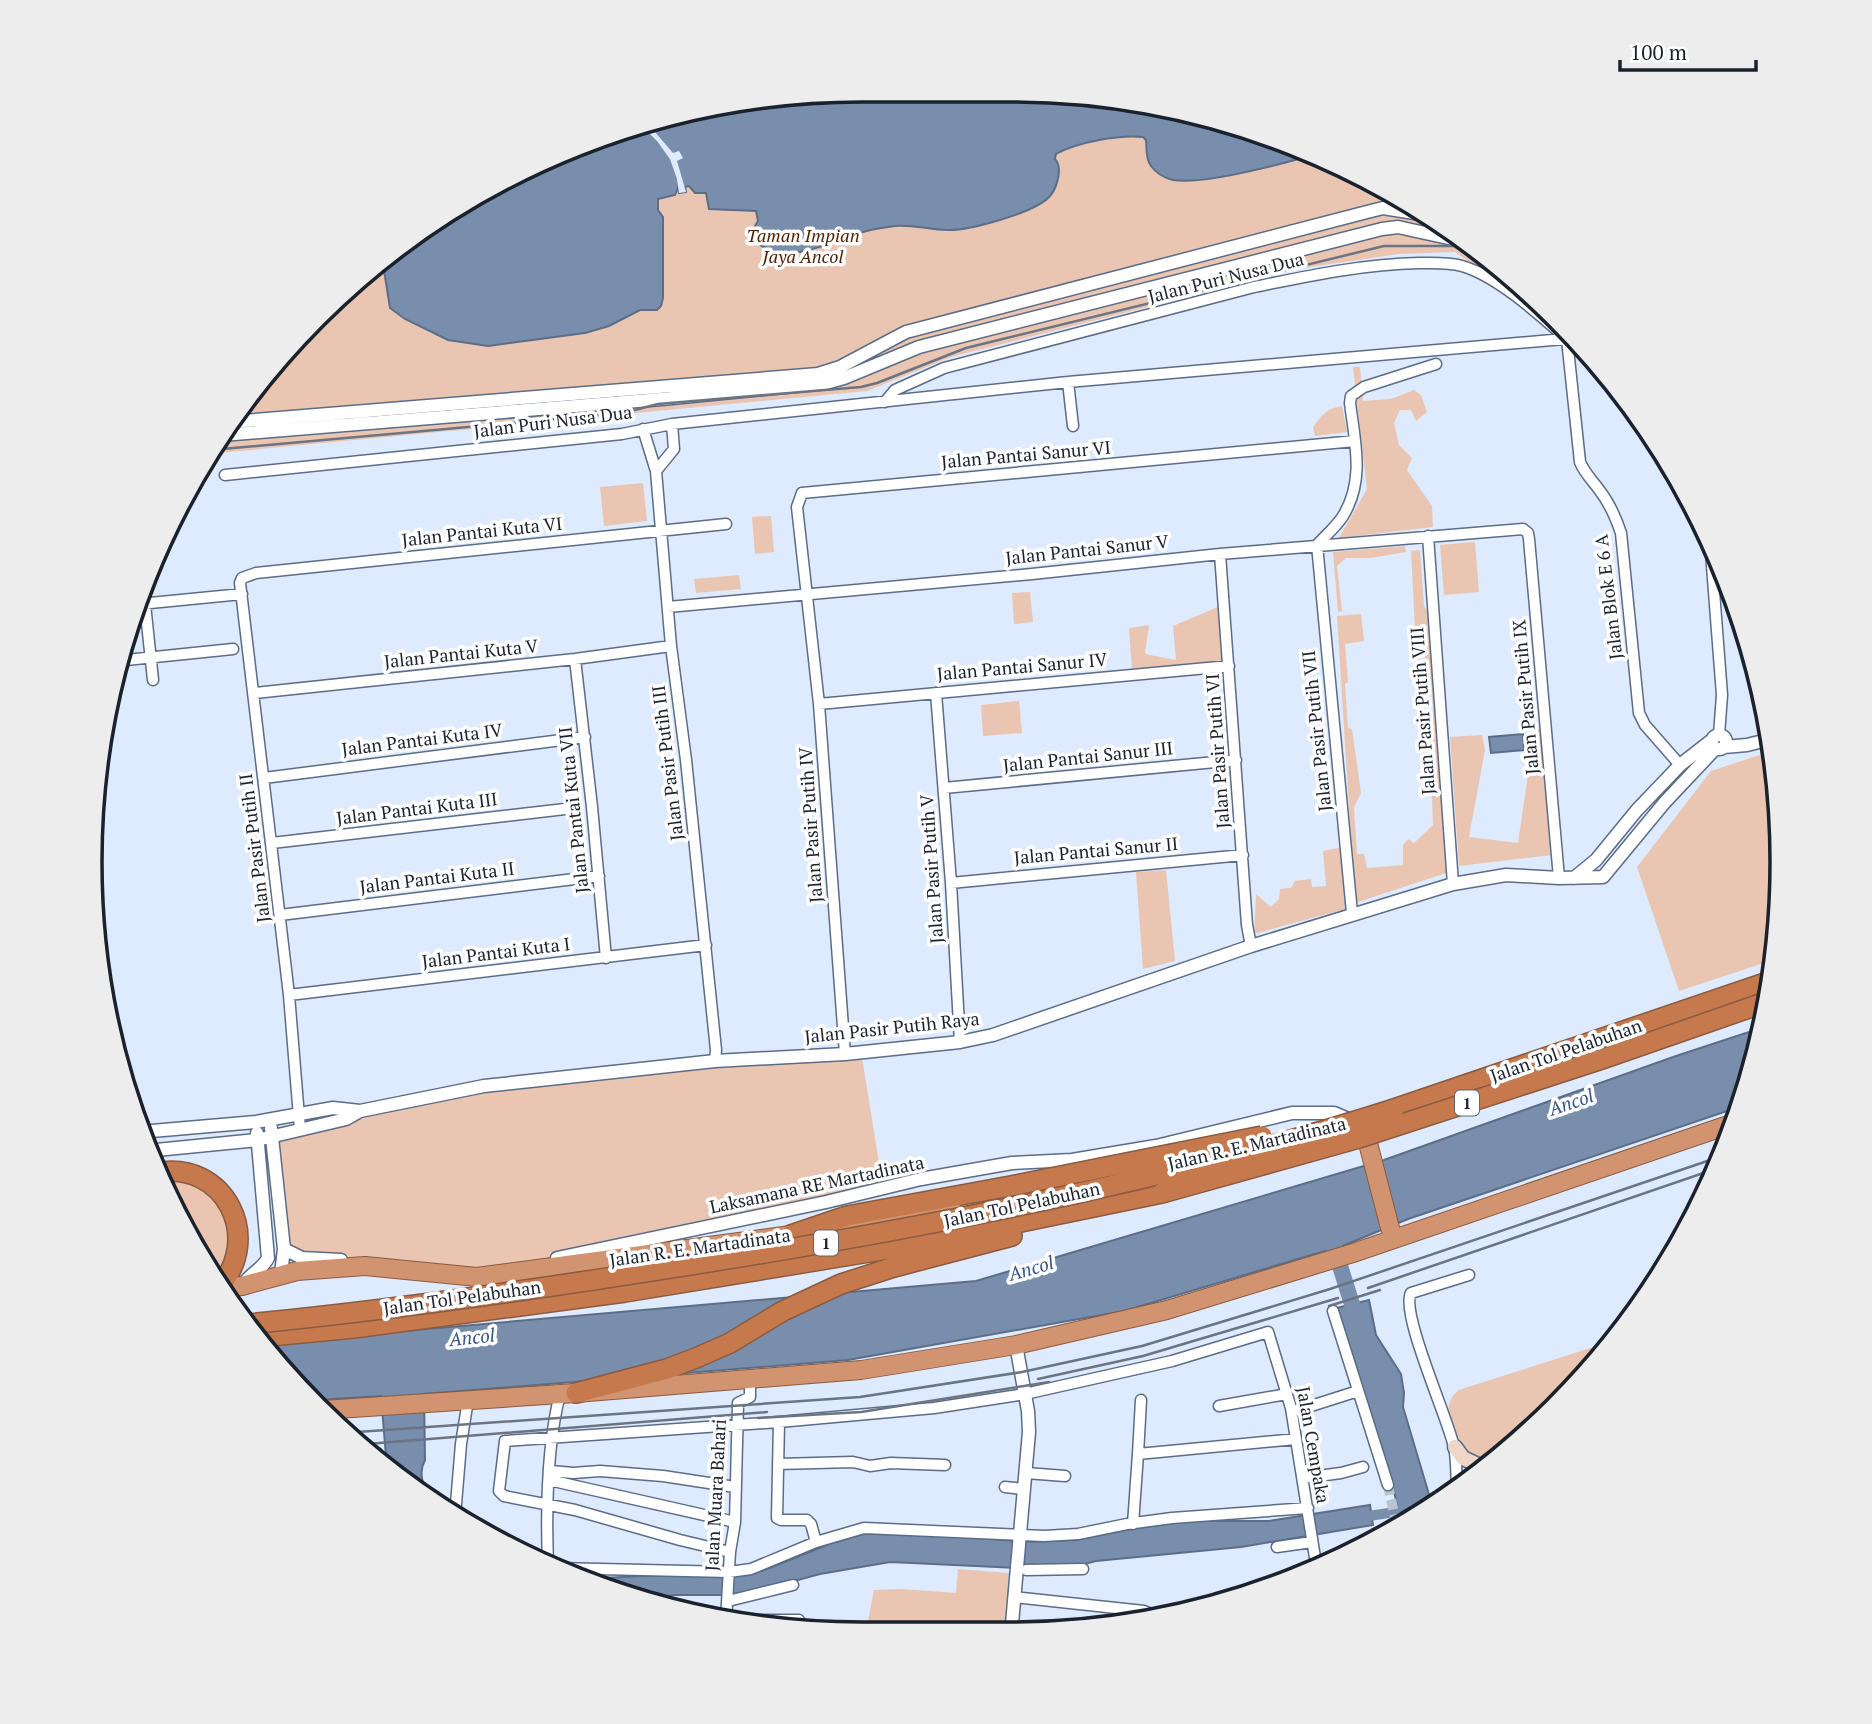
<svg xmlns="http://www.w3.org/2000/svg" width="1872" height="1724" font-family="'PT Serif',serif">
	<rect width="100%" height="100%" fill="#deeafd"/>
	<path fill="#eac6b2" d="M862,89L1161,104L1306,148L1440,220L1557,316L1570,332L1455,252L1398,254L1297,269L951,357L867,391L208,454L281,353L392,249L521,169L711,104Z
		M1353,367H1360L1363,401L1391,399L1414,390L1421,395L1427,412L1416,421L1411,410H1400L1394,423L1399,445L1412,458L1407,470L1432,506L1433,527L1339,538L1367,489Z
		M1342,406L1347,432L1315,436L1313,427C1322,415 1327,408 1342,406Z
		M643,483L647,521L604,526L600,487Z
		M771,516L774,552L755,554L752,517Z
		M1475,542L1479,592L1444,595L1440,545Z
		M1405,546L1406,552L1371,558H1346L1337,566L1342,611L1338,612L1333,552Z
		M1420,550L1424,606L1429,614L1449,872L1355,903L1337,616L1361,614L1364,641L1345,644L1348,682L1345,684L1348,728L1352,729L1361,793L1354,807L1357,854H1364L1367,868L1403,865V845L1408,839L1414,843L1433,825L1431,775L1428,768L1436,763L1425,715L1433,710L1431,681L1424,652L1425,639L1411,635L1415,629L1411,551Z
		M739,575L741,589L696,593L694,579Z
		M1030,592L1033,622L1014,624L1012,593Z
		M1220,606L1222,662L1132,669L1129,628L1149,625L1145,654L1176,660L1173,626Z
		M1019,701L1022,733L983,736L981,705Z
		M1544,728L1561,854L1459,866L1450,737L1482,735L1485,750L1469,837L1518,843L1530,761L1532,731Z
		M1772,751L1783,862L1773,960L1679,991L1637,867L1711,771Z
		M1343,847L1349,908L1254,934L1256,894L1271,907L1279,899L1280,889L1291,888L1295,881L1311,879L1312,887L1326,886L1323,851Z
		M1166,870L1175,961L1143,969L1136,872Z
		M861,1051L883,1188L545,1260L461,1270L313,1260L288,1252L272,1136L484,1086Z
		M160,1179L196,1182L224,1208L230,1242L225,1262L212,1278Z
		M1612,1341L1556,1409L1485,1467L1462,1454C1455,1433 1437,1406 1459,1390Z
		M958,1569L1009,1573L1005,1635L866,1631L874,1590L901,1589L956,1593Z"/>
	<path fill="#798ead" stroke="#5c6e87" stroke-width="2" d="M862,89L1161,104L1306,148L1317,154C1285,163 1204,185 1173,180C1165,178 1156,173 1151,166C1145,158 1147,148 1146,140L1143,137C1118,135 1077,142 1056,154C1054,164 1054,154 1058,164C1061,174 1056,191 1048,198C1033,213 968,231 947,230C930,230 912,224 894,226C884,228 873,229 863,232C830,241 788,268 756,242L752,231L758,221L756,211L709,209L706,193H695L689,186L685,187L686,192L679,193L678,187L675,195L658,199V210L663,217V298L661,306L657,310H640L609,326L585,333L488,346L448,340L405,319L390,308L382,258L392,249L521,169L711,104Z
		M1523,734L1524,750L1491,753L1489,737Z
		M1764,1027L1739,1107L1408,1219L1345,1245L1124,1311L848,1360L424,1394L425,1460C417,1475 424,1488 433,1500L387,1468L381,1396L315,1400L265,1343L976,1281L1384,1160L1676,1056Z
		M1369,1300L1376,1335L1401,1374L1404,1393L1403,1407L1433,1508L1401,1525L1394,1491L1337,1308Z
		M1370,1505L1373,1525L1241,1547L1096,1561L1077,1566L1019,1568L890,1562L820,1574L743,1595H674L647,1600L614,1594L580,1579L664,1575L732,1576L762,1571L832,1543L864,1534H944L1022,1542L1077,1540L1126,1530L1181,1521H1269Z"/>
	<path fill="#deeafd" d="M649,125L673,153L679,151L683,158L677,161L686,192L679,193L677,179L670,159L657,141L643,127Z"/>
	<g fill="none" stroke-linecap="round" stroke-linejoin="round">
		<path stroke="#798ead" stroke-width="10" d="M1362,1517L1409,1510"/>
		<path stroke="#798ead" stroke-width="16" d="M1328,1228L1358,1323"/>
		<path stroke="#b7c2d3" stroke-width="10" stroke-dasharray="10 5" stroke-linecap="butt" d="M565,809L580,808
			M1388,1485L1397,1527"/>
		<g stroke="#5a6c87" stroke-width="13">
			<path id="minor" d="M1068,382L1073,426
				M885,402L895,390L944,368L1254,287C1308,276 1364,264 1419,263C1433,263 1448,262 1462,266C1497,276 1540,315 1567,339L1580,462C1585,474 1593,481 1600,491C1610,504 1616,518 1621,533L1639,713L1645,725L1680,765
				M643,429L656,471L671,646L686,760L716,1050L715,1061
				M656,471L674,449L672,424
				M225,475L622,434L672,424L1068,382L1575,338
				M1428,536L1453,884
				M1710,540L1722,695L1719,735
				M1220,554L1247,925L1251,946
				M140,604L242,594
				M145,604L153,680
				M668,607L1032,574L1220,554L1523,529L1528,533L1529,539L1559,878
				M575,659L592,807L606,958
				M116,661L233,649
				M255,693L575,659L671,646
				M936,693L951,883L960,1042
				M819,704L1229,666
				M264,778L585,737
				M944,788L1236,760
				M272,843L565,809
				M951,883L1243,855
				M1352,913L1317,545C1325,536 1336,527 1343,516C1365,480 1355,443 1350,403L1351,396L1364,387L1436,364
				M280,915L599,876
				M289,995L706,945
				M845,1054L819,704L797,507L802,493L1355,441
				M300,1129L289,995L240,583L242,578L256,573L726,524
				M1333,1311L1388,1485
				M1219,1406L1287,1394
				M1292,1412L1358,1391
				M779,1422L777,1518L781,1520H807L811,1524L816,1542
				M365,1452L377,1453V1461
				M1138,1454L1141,1400
				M778,1464L853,1462L870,1466L891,1463L945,1465
				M551,1471L573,1473L600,1471L663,1476L735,1487
				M1026,1473L1065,1476
				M1303,1478L1341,1473L1363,1467
				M549,1480L735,1522
				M1005,1487L1024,1489
				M1457,1490C1456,1476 1457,1460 1454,1447C1448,1418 1400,1313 1411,1293L1469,1275
				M455,1516L461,1444L468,1400
				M1133,1524L1138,1454L1296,1439
				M1277,1547L1312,1542
				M730,1552L680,1540L575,1510L504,1496L499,1491L505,1441L779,1422L934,1408L1025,1394L1172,1361L1268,1332L1291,1408L1317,1570
				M548,1564C546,1511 547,1445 560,1394
				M557,1568L729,1572L751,1569L816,1542L864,1528L1044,1536L1078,1534L1127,1524L1172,1518L1308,1508
				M1026,1570L1083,1569
				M1014,1597L1144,1611L1151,1614L1152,1621
				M728,1601L793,1585
				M726,1620L730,1552L735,1522L738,1403L750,1397V1380
				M728,1620H799"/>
		</g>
		<g stroke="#5a6c87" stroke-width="15">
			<path id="tertiary" d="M231,422L818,374L840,367L906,332L1367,212L1383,208L1433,216
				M222,435L662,399L826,383L844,378L919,347L1382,229L1398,227L1466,242
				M1712 742a7 7 0 1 1 14 0a7 7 0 1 1-14 0Z
				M1724,747L1747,745L1771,739
				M1574,878L1596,860L1637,810L1680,765L1712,740
				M99,937L107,1021
				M271,1128L284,1249L281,1274
				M140,1132L256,1122L333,1108L360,1111L484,1086L715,1061L845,1054L960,1042L993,1035L1251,946L1453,884L1506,875L1559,878L1603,877L1665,802L1715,749
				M146,1151L257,1140L346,1119L360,1111
				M284,1249L302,1258L341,1260
				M557,1258L826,1202L921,1179L1012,1163L1072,1160L1156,1146L1292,1113H1334L1355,1122
				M242,1286C249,1274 262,1270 268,1258L257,1133
				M1011,1635L1029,1432L1028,1411L1016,1345"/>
		</g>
		<g stroke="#5a6c87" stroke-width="17">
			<path id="secondary" d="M1455,1447L1463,1458L1484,1468"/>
		</g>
		<g stroke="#8a5b41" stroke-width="20">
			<path id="trunk" d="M1363,1124L1390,1228
				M218,1288L242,1286L297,1271L365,1266L477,1277L791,1235L824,1232L952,1210
				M323,1410L576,1393L861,1370L1016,1345L1167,1310L1353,1253L1734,1123"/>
		</g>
		<g stroke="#8a5b41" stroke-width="22">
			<path id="motorway" d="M1394,1109L1771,981
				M156,1173C225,1159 264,1239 218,1288
				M791,1235L847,1216L1016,1185
				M260,1337L354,1328L625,1292L900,1247L1162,1193
				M576,1393L667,1369L696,1358L730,1343L783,1311L841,1284L894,1267L1012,1236"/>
		</g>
		<use href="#minor" stroke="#fff" stroke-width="10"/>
		<use href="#tertiary" stroke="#fff" stroke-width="12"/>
		<use href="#secondary" stroke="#eed7c9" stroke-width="14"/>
		<use href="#trunk" stroke="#d29470" stroke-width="18"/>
		<use href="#motorway" stroke="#c6794c" stroke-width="19"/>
		<path stroke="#6b7482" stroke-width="2.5" d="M211,450L623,413L658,404L861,387L877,383L966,348L1384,246H1461L1508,276
			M1368,1288L1718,1168
			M1329,1306L1380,1290
			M1038,1379L1143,1356L1338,1298
			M758,1418L861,1412L1049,1382
			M343,1433L860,1397L1022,1372L1142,1346L1330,1289L1725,1155
			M355,1445L767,1412"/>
		<g stroke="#8a5b41" stroke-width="22" stroke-linecap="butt">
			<path id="motorway-bridge" d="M1016,1185L1262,1136
				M1162,1193L1359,1138L1602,1059L1769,1001
				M248,1324C421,1307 593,1281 765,1253C978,1217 1188,1175 1394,1109"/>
		</g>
		<use href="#motorway-bridge" stroke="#c6794c" stroke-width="19"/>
	</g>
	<g text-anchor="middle" stroke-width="7" stroke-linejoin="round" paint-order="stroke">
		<g fill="#fff" stroke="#5f646c" stroke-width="2">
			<rect x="1455" y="1090.5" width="24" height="25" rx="5"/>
			<rect x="814" y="1230.5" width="24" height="25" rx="5"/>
		</g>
		<g font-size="16" font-weight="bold" fill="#1a222d">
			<text x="1467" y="1109">1</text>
			<text x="826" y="1249">1</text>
		</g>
		<g font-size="18" font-style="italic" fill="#4e1e00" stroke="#fff">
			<text x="803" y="242">Taman Impian<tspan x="803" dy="21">Jaya Ancol</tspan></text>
		</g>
		<g font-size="18" fill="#1a222d" stroke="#fff">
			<text transform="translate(1226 278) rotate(-14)" y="6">Jalan Puri Nusa Dua</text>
			<text transform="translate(553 422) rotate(-7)" y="6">Jalan Puri Nusa Dua</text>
			<text transform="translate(1026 455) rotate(-5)" y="6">Jalan Pantai Sanur VI</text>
			<text transform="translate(482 532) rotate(-6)" y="6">Jalan Pantai Kuta VI</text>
			<text transform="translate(1087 550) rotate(-6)" y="6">Jalan Pantai Sanur V</text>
			<text transform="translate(1609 597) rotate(-97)" y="6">Jalan Blok E 6 A</text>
			<text transform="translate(461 654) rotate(-6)" y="6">Jalan Pantai Kuta V</text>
			<text transform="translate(1022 667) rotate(-5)" y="6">Jalan Pantai Sanur IV</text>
			<text transform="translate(1526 697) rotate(-95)" y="6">Jalan Pasir Putih IX</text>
			<text transform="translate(1423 711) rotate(-94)" y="6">Jalan Pasir Putih VIII</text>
			<text transform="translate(1317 731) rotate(-96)" y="6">Jalan Pasir Putih VII</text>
			<text transform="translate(422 740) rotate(-7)" y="6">Jalan Pantai Kuta IV</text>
			<text transform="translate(1218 751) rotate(-94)" y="6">Jalan Pasir Putih VI</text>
			<text transform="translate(1088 757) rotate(-6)" y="6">Jalan Pantai Sanur III</text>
			<text transform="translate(668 763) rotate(-97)" y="6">Jalan Pasir Putih III</text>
			<text transform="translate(417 809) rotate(-7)" y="6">Jalan Pantai Kuta III</text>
			<text transform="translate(574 810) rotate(-96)" y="6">Jalan Pantai Kuta VII</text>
			<text transform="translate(811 825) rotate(-94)" y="6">Jalan Pasir Putih IV</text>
			<text transform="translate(255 848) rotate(-97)" y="6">Jalan Pasir Putih II</text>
			<text transform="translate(1096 851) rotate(-5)" y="6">Jalan Pantai Sanur II</text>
			<text transform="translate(932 869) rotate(-94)" y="6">Jalan Pasir Putih V</text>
			<text transform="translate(437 878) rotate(-7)" y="6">Jalan Pantai Kuta II</text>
			<text transform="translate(496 953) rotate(-7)" y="6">Jalan Pantai Kuta I</text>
			<text transform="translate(892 1028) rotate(-6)" y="6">Jalan Pasir Putih Raya</text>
			<text transform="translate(1566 1051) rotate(-19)" y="6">Jalan Tol Pelabuhan</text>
			<text transform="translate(1257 1144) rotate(-13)" y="6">Jalan R. E. Martadinata</text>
			<text transform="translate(817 1185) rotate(-12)" y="6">Laksamana RE Martadinata</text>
			<text transform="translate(1022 1205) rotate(-12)" y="6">Jalan Tol Pelabuhan</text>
			<text transform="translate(700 1248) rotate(-8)" y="6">Jalan R. E. Martadinata</text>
			<text transform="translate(462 1298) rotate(-8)" y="6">Jalan Tol Pelabuhan</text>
			<text transform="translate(1313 1445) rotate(80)" y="6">Jalan Cempaka</text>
			<text transform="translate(716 1495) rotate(-87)" y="6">Jalan Muara Bahari</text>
		</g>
		<g font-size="19" font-style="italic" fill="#385684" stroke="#fff">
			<text transform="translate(1571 1102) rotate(-19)" y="7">Ancol</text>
			<text transform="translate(1031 1268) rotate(-16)" y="7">Ancol</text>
			<text transform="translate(472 1337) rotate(-6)" y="7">Ancol</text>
		</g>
	</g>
	<path d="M0 0H1872V1724H0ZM862 102H1010A760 760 0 0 1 1770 862V862A760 760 0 0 1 1010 1622H862A760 760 0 0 1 102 862V862A760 760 0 0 1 862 102Z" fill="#ededee" fill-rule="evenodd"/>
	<path fill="none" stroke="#1a222d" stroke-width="3.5" d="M862 102H1010A760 760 0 0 1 1770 862V862A760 760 0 0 1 1010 1622H862A760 760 0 0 1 102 862V862A760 760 0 0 1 862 102Z"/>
	<path d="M1620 60v10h136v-10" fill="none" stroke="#1a222d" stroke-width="3.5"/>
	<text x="1630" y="60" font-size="21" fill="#1a222d" stroke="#ffffff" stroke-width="5" paint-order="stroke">100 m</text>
</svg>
